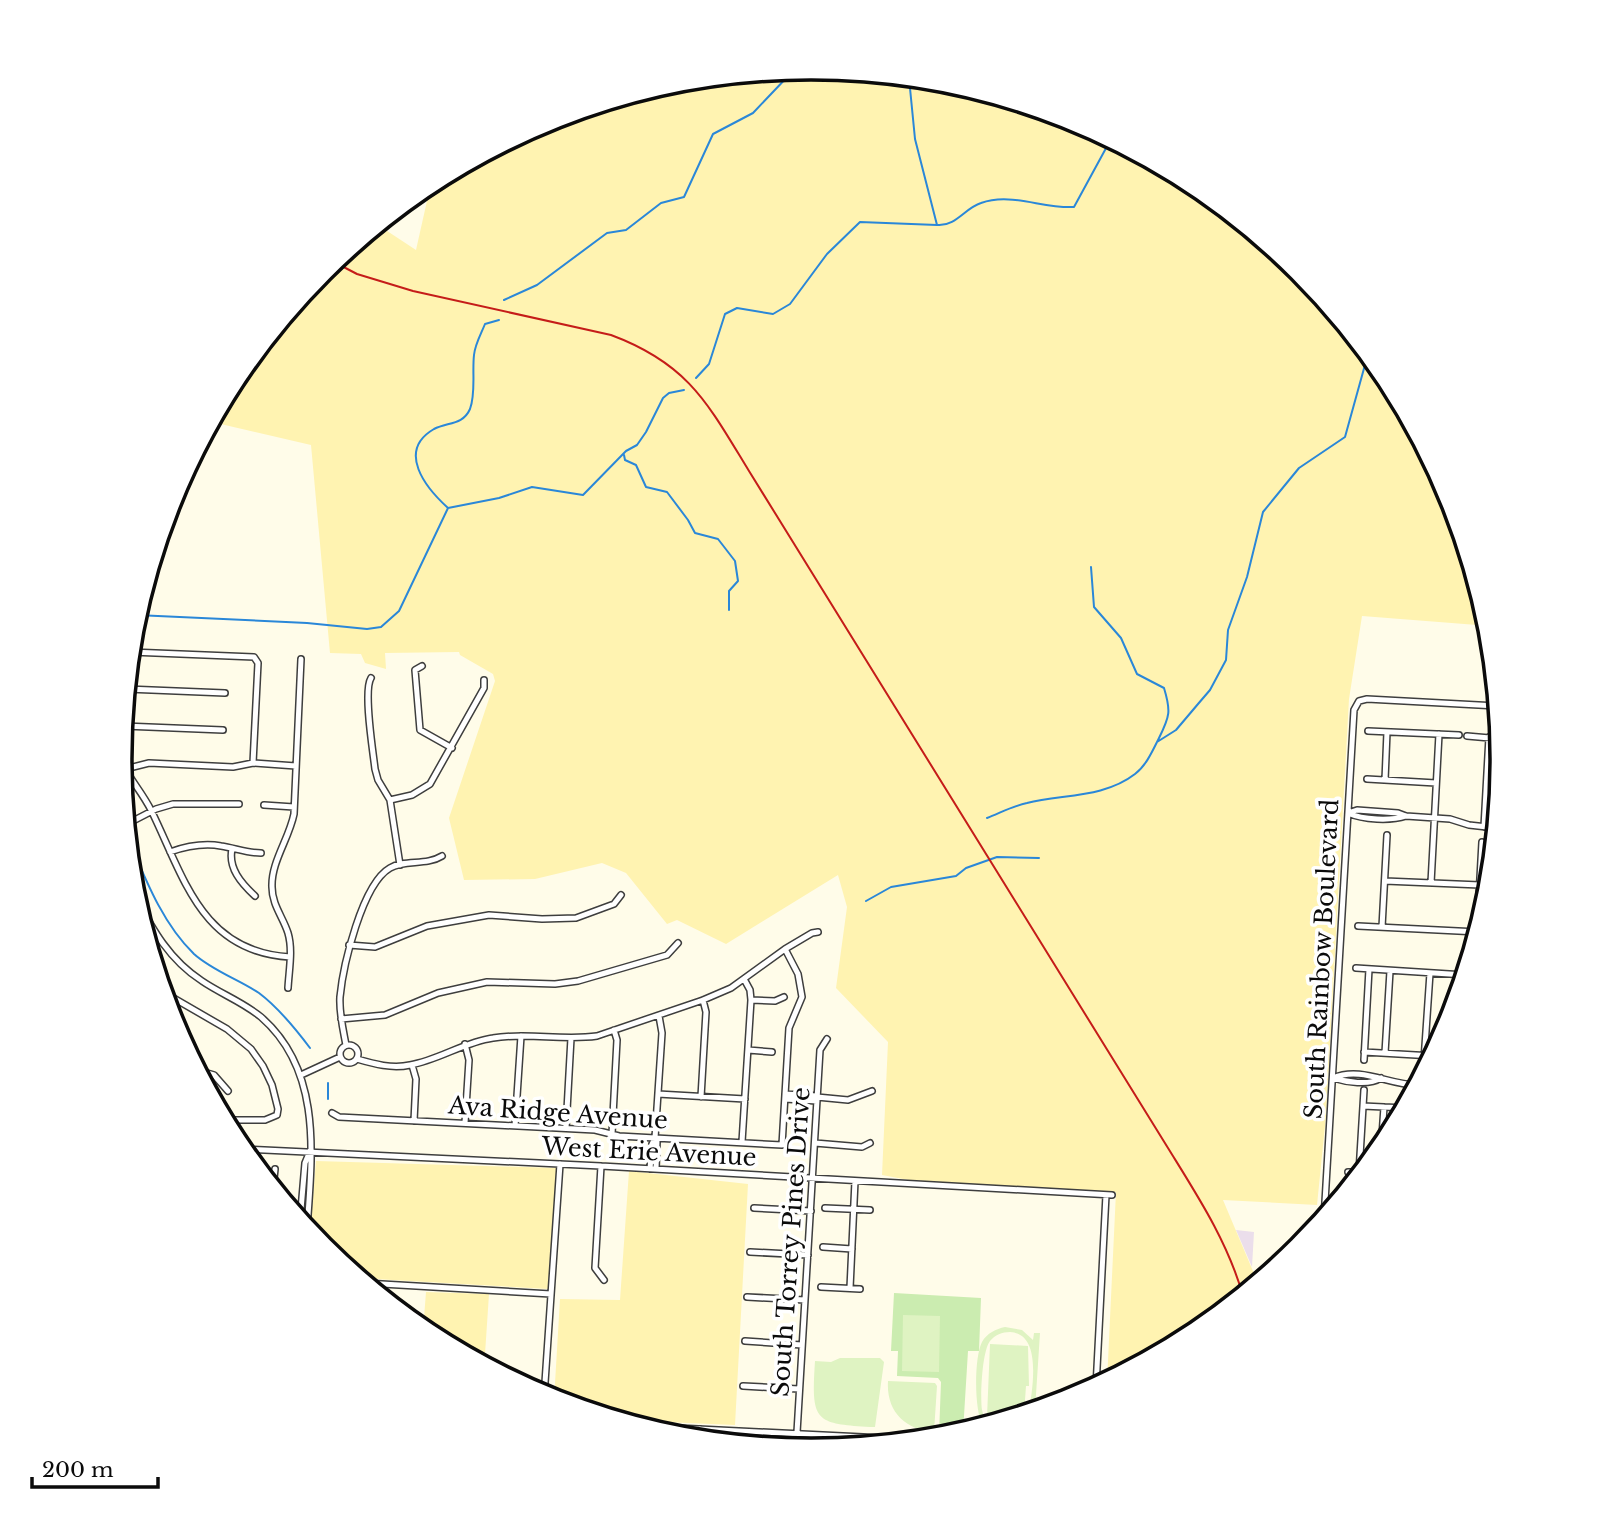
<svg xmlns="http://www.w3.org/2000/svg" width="1623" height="1519" font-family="'Libre Baskerville',serif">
	<rect width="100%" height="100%" fill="#fffce9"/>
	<path fill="#ebdeeb" d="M1236,1230L1254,1232L1252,1267Z"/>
	<path fill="#cbecb0" d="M894,1293L981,1298L979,1351H968L963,1432L952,1436L939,1435L941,1382L938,1378L897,1376L898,1351H891Z"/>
	<path fill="#fff3b1" d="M811,68L947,82L1076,121L1196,185L1301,271L1386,376L1450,495L1490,626L1362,616L1349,699L1326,1116L1317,1205L1223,1200L1258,1283L1195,1334L1107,1382L1116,1192L919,1182L882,1175L888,1042L836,988L847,907L838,875L726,944L677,920L667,924L626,873L602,863L535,879L464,880L449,818L495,681L493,674L460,655L459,652L385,653L386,669L365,663L361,654L330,653L311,445L212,422L237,375L323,270L378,225L416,250L431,183L547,121L677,81Z
		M316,1161L557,1168L548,1289L358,1278L322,1248L310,1233Z
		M629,1171L748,1184L735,1425L618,1420L554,1400L560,1299L620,1300Z
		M426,1292L489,1294L485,1354L462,1353L423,1331Z"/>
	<path fill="#dff3c2" d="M903,1315L940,1316L939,1372L902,1371Z
		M1005,1327L1022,1330L1033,1340L1034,1333H1040L1035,1410L1029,1412C1032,1390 1043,1334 1010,1332C1002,1332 995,1335 990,1341C982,1351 980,1397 982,1410C983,1416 986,1420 990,1424L983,1426C974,1412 974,1357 982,1342C987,1333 996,1329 1005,1327Z
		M990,1344L1028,1346L1029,1386H1026L1024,1414L1009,1418L987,1417Z
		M840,1358H880L884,1362L875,1427C814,1424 811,1422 815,1361L831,1362Z
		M888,1381L935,1383L937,1386L934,1432C905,1430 886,1411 888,1381Z"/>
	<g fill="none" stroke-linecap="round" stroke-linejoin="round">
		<path stroke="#2a87d8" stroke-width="2" d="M938,225C956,226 965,208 981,203C1011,192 1043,209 1074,207L1111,139
			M504,300L537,285L607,233L626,230L661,203L684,197L713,134L753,113L791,73V70
			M696,378L709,364L725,314L737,308L773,314L790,304L827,254L860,222L937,225L915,139L909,78
			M624,455L625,460L636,465L646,487L667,492L688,520L695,533L718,539L735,561L738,581L729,591V610
			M448,508C426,488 396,451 434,429C448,422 463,425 470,409C476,393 472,372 474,355C475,344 481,334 485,324L499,320
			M136,615L307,623L367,629L381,627L399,611L448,508L499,498L532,487L583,495L626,451L637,445L646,432L663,398L669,393L684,390
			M1157,742L1176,730L1198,704L1210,690L1226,660L1228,630L1247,577L1263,512L1299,468L1345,437L1368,354
			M987,818C1000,813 1013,806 1027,803C1063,794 1104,798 1135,774C1146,766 1153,750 1159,738C1170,716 1171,711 1164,688L1137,674L1121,638L1094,607L1091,567
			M128,838C145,878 162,923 194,954C213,971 238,979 259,993C279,1008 295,1028 310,1048
			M866,901L891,887L956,876L966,868L997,857L1039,858
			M328,1099V1083"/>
		<g stroke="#3e3e3e" stroke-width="8">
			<path id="minor" d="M131,652L254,657L258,663L253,763
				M422,666L415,670L420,730L452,748
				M371,678C363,691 373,751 375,769L378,780L390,800L400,865
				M127,689L225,693
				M124,726L223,730
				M1368,731L1459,735
				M1467,736L1501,739
				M120,759C128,777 142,792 151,810C184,877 201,952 290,957
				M125,769L149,763L233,767L253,763L296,766
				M1367,779L1436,783
				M1385,780L1387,732
				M1486,791L1500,793
				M390,800L412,795L430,784L484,688V680
				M264,805L294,807
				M1348,813L1357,810L1398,813L1406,816L1450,819L1469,825L1496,828
				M1348,813C1363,820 1391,821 1406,816
				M127,824L156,809L173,804H239
				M1484,827L1489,737
				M232,849C228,868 241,883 255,896
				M170,852C187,846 204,843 221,846C235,848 246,853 261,853
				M1385,881L1480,885
				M1431,883L1439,734
				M133,893C152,928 168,959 202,981C221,994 243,1002 261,1017C323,1071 312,1156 307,1229
				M1358,926L1478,932
				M1382,927L1387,835
				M1477,932L1482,842
				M349,945L375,947L427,926L489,915L542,919L576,918L614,904L621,895
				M1356,968L1465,975
				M288,988C289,970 293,950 288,933C283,917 272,905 272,887C271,862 289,839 294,814L301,659
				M163,992L227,1029L251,1049L263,1066L272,1085L278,1109L277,1115L265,1120H224
				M751,1000L775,1001L784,997
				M341,1019L385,1015L438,993L487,982L555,984L578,981L667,955L678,943
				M340 1054a9 9 0 1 1 18 0a9 9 0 1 1-18 0Z
				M346,1045C343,1029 339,1013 340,997C343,966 362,884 390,868C405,859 426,866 442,856
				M748,1050L772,1052
				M1364,1052L1433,1056
				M1385,1053L1390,971
				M357,1059C374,1064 392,1069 410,1065C439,1060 464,1042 493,1038C527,1032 562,1041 597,1036L703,1000L731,988L785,949L812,933L818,932
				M1364,1060L1369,969
				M412,1065L416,1079L414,1121
				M197,1070L214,1075L228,1091
				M301,1075L340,1057
				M1423,1075L1430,973
				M1333,1078C1361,1066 1389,1085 1417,1085
				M1333,1078C1346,1082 1369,1086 1381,1078
				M658,1094L745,1099
				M785,1094L817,1096
				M701,1097L706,1012L703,1000
				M817,1097L848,1100L872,1091
				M785,1099L817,1101
				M1363,1106L1405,1108
				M332,1113L339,1117L595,1130L619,1136L782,1145L789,1028L802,997L798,974L785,949
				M465,1123L469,1060L465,1044
				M515,1126L521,1036
				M566,1128L571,1038
				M612,1134L617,1040L614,1030
				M655,1138L657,1141L656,1169
				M742,1142L751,1000L750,990L744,979
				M815,1143L862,1147L870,1143
				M241,1149L601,1166L1112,1195
				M1381,1150L1384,1107
				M601,1166L595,1268L604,1280
				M650,1169L652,1144L655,1138L662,1033L659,1016
				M1348,1172H1360
				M1359,1172L1364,1090
				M273,1188L275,1169
				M1326,1206L1337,1203
				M754,1208L811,1211
				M825,1208L870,1210
				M1324,1219L1354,710L1359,701L1367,699L1497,706
				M300,1221L305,1163L310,1151
				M823,1247L852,1249
				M750,1252L808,1255
				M365,1283L551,1294
				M821,1287L860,1289
				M850,1288L855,1181
				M747,1297L805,1300
				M745,1341L802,1345
				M743,1386L799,1389
				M1096,1387L1106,1195
				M544,1397L560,1164
				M638,1426L924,1440
				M699,1440L700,1429
				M796,1449L820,1050L827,1039"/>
		</g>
		<use href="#minor" stroke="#fff" stroke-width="5"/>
		<path stroke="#c51c19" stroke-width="2" d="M334,262L357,274L413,291L611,335C689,364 708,404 749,471L1168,1148C1197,1195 1228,1242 1243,1296"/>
	</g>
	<g text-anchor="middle" stroke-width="7" stroke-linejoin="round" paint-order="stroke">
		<g font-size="24" fill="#0b0b0b" stroke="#fff">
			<text transform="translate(1322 959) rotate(-87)" y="8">South Rainbow Boulevard</text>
			<text transform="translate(558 1113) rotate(4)" y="8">Ava Ridge Avenue</text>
			<text transform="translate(649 1152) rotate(3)" y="8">West Erie Avenue</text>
			<text transform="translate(791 1242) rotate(-86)" y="8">South Torrey Pines Drive</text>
		</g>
	</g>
	<path d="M0 0H1623V1519H0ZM132 759a679 679 0 1 1 1358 0a679 679 0 1 1-1358 0Z" fill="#fff" fill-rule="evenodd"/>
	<path fill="none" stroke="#0b0b0b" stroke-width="3.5" d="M132 759a679 679 0 1 1 1358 0a679 679 0 1 1-1358 0Z"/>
	<path d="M32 1477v10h126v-10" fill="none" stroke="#0b0b0b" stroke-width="3.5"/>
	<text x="42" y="1477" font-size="21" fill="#0b0b0b" stroke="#ffffff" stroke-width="5" paint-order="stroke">200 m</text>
</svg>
